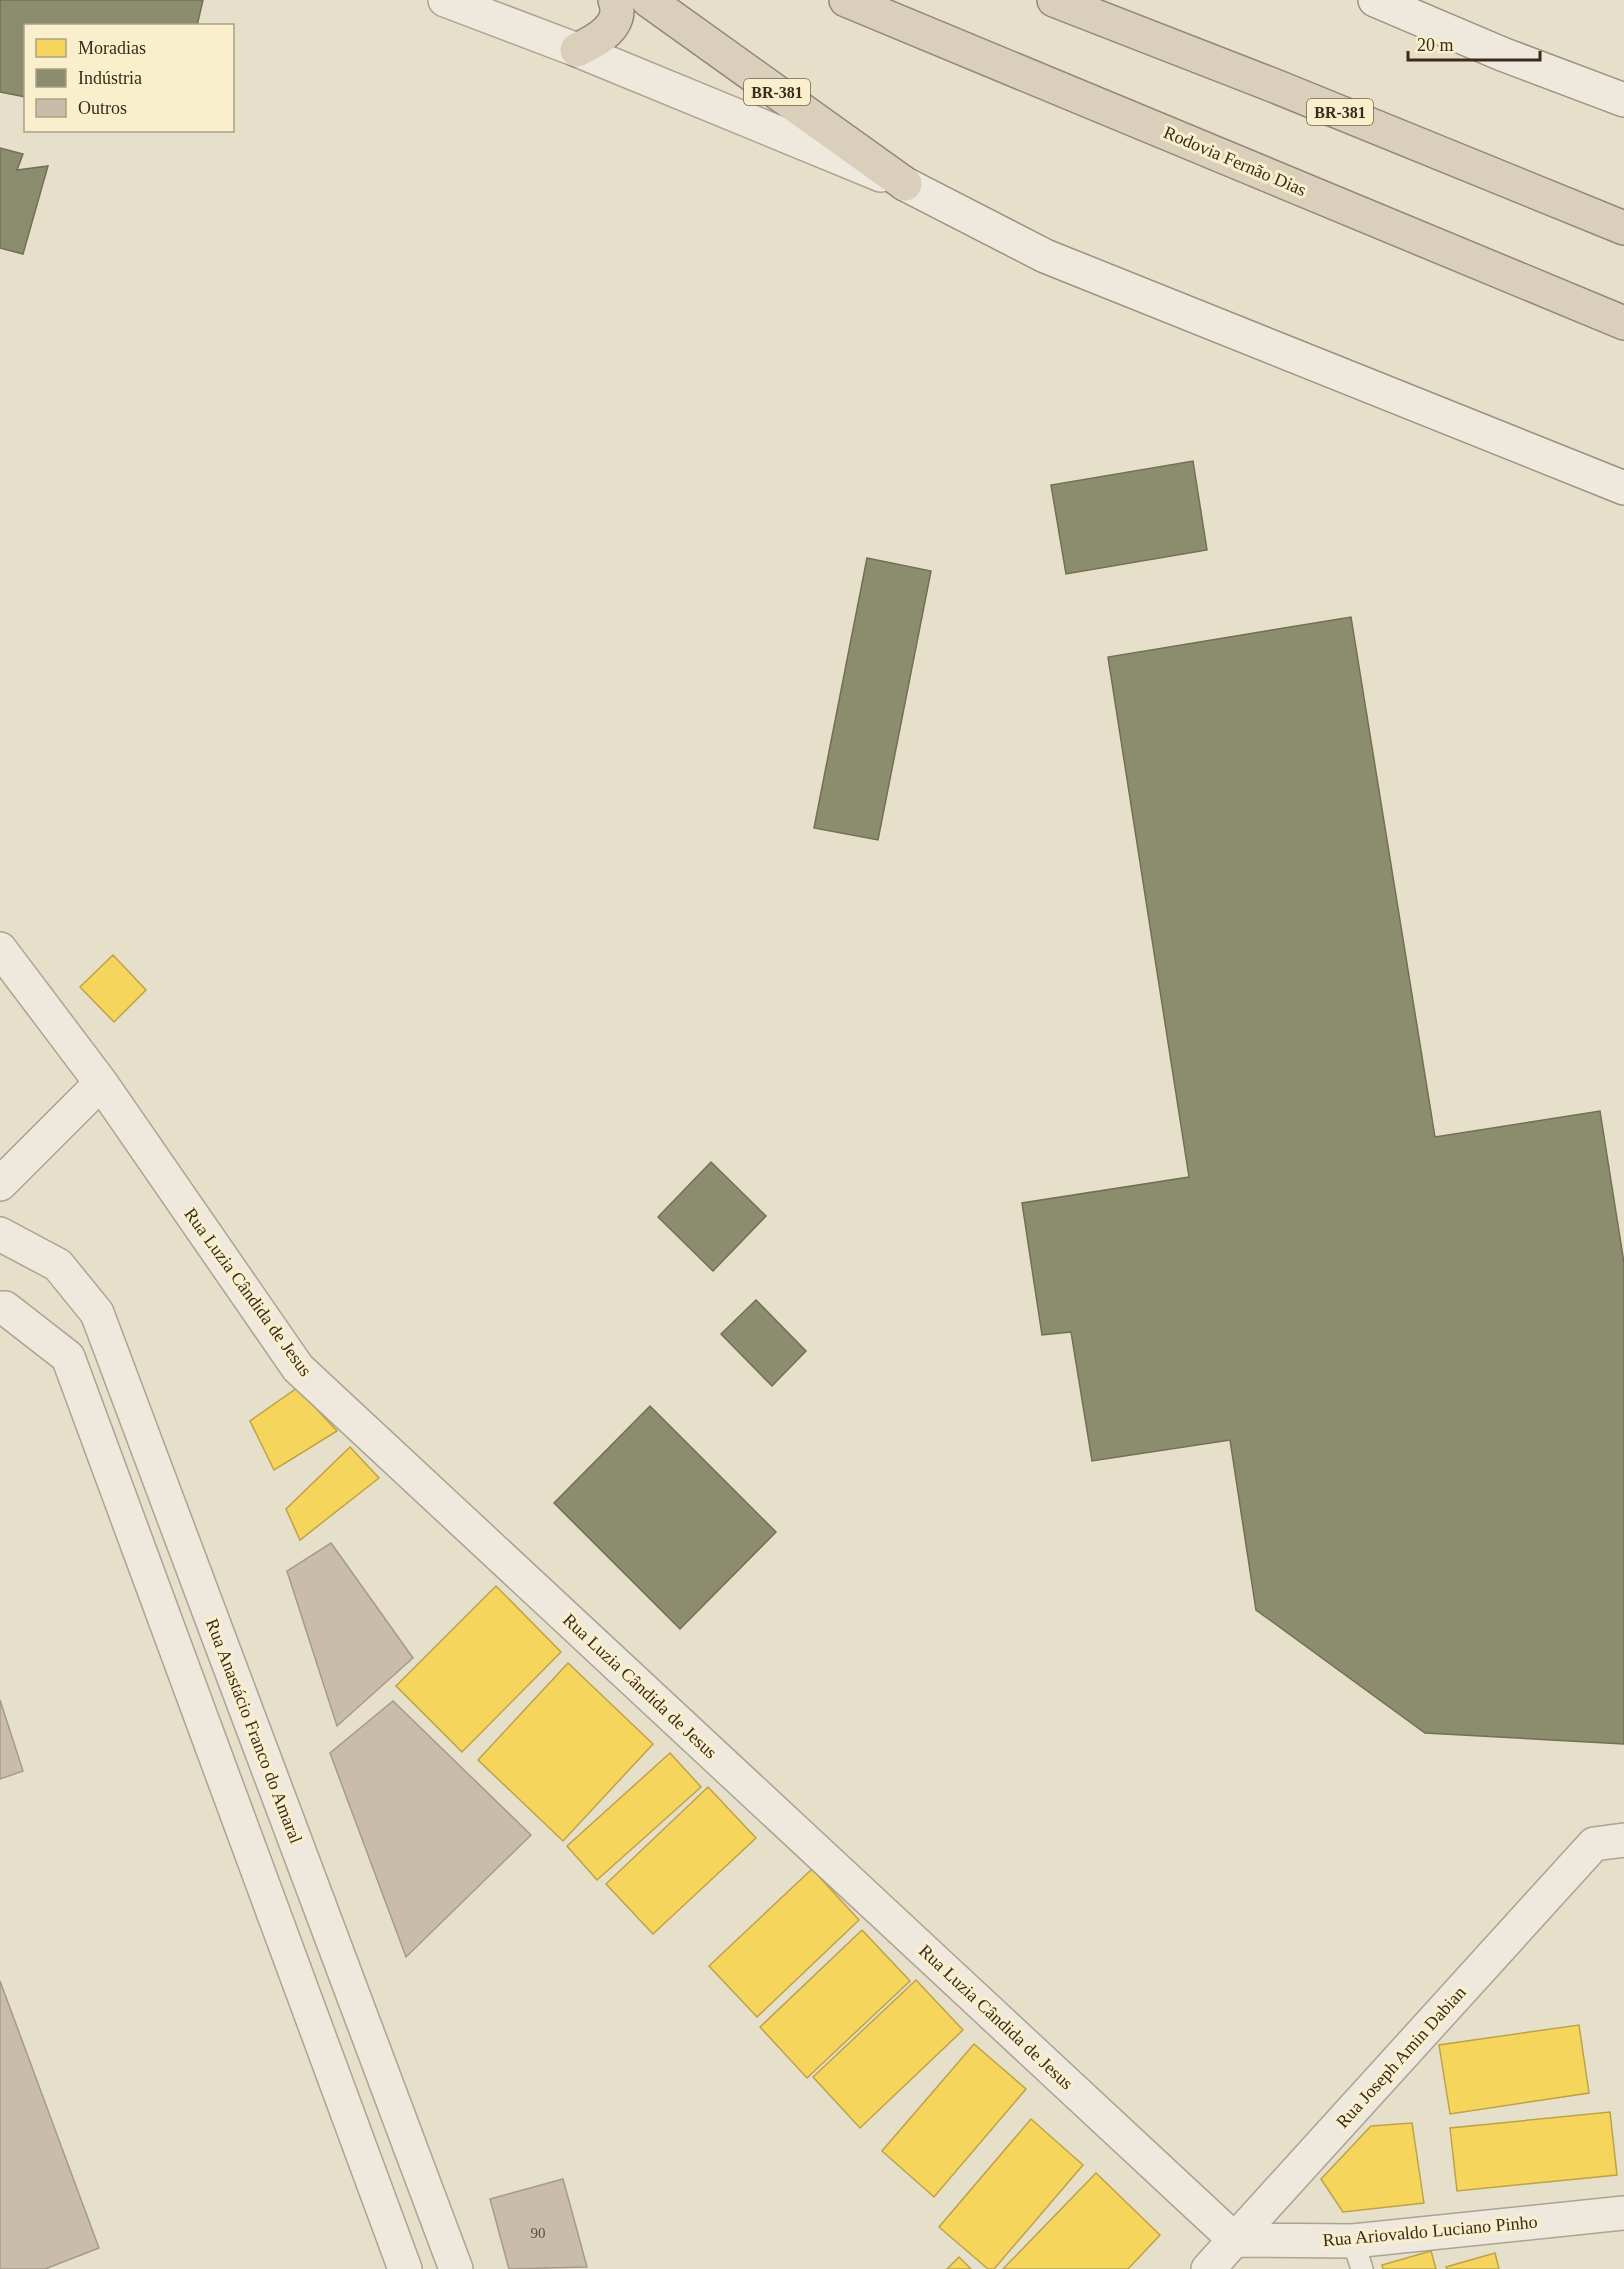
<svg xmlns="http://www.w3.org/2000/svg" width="1624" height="2269" font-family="'Times New Roman',serif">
	<rect width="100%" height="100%" fill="#e6dfca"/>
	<path fill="#f6d55c" stroke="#bea248" stroke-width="1.5" d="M113,955L146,990L114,1022L80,987Z
		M297,1388L337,1431L274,1470L250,1421Z
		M350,1447L379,1478L300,1540L286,1509Z
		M496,1586L561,1652L462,1752L396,1686Z
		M568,1663L653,1744L563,1841L478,1760Z
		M670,1753L701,1787L597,1880L567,1846Z
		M708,1787L756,1838L653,1934L606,1884Z
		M812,1869L859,1920L757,2017L709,1966Z
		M862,1930L910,1981L807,2078L760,2027Z
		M916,1980L963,2030L860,2128L813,2077Z
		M1579,2025L1589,2093L1450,2114L1439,2045Z
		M974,2044L1026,2089L934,2197L882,2151Z
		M1610,2112L1617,2175L1457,2191L1450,2128Z
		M1031,2119L1083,2165L994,2269H988L939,2227Z
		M1412,2123L1424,2203L1343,2212L1321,2179L1371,2126Z
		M1096,2173L1160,2235L1128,2269H1003Z
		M1431,2251L1436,2269H1383L1382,2265Z
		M1495,2253L1499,2269H1447L1446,2267Z
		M959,2257L971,2269H947Z"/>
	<path fill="#8c8c6e" stroke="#736f55" stroke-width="1.5" d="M0,0H203L197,26H26V97L0,92Z
		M0,148L23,154L17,170L48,166L23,254L0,248Z
		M1193,461L1207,550L1066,574L1051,485Z
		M867,558L931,571L878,840L814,828Z
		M1351,617L1435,1137L1600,1111L1624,1263V1744L1425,1733L1256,1610L1230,1440L1092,1461L1071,1332L1042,1335L1022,1203L1189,1177L1108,657Z
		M711,1162L766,1216L713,1271L658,1217Z
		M756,1300L806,1351L772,1386L721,1334Z
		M650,1406L776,1532L680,1629L554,1503Z"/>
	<path fill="#cabcaa" stroke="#a69a89" stroke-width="1.5" d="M331,1543L413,1658L337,1726L287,1571Z
		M0,1700L23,1771L0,1779Z
		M393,1701L531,1835L406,1957L330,1753Z
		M0,1981L99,2248L45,2269H0Z
		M563,2179L587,2267L509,2269L490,2199Z"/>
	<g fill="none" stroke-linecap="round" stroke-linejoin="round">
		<g stroke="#aba393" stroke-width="24">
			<path id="service" d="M1353,2241L1362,2269"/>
		</g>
		<g stroke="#aba393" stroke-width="36">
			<path id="minor" d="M445,0L577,50L881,175"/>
		</g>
		<g stroke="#aba393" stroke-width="36">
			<path id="tertiary" d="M0,949L101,1083L298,1368L1235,2240L1353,2241L1624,2213
				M0,1184L101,1083
				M0,1234L58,1265L97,1313L456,2269
				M0,1308H5L68,1357L405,2269
				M1208,2269L1594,1844L1624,1840"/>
		</g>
		<g stroke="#9a9283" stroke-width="36">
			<path id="secondary" d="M1375,0L1502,54L1624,100
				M905,184L1045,256L1624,488"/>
		</g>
		<g stroke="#90887a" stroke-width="36">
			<path id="motorway" d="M648,0L905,184
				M846,0L1624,323
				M1054,0L1275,86L1624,228
				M577,50C596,41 625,26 615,0"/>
		</g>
		<use href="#service" stroke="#eee9dc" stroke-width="21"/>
		<use href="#minor" stroke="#eee9dc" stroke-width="33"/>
		<use href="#tertiary" stroke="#eee9dc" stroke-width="33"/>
		<use href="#secondary" stroke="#eee9dc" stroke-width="33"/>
		<use href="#motorway" stroke="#dacfba" stroke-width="33"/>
	</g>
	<g text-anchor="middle" stroke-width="6" stroke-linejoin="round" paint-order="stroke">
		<g font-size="15" fill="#5e4f3e">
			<text x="538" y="2238">90</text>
		</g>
		<g fill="#f9efcd" stroke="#736650" stroke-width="1.5">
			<rect x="744" y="79" width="66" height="26" rx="4.5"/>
			<rect x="1307" y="99" width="66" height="26" rx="4.5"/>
		</g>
		<g font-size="16" font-weight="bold" fill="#3a2b1a">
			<text x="777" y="98">BR-381</text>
			<text x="1340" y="118">BR-381</text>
		</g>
		<g font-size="18" fill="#3a2b1a" stroke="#f9efcd">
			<text transform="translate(1235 161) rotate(23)" y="6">Rodovia Fernão Dias</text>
			<text transform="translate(248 1292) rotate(54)" y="6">Rua Luzia Cândida de Jesus</text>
			<text transform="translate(640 1686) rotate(43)" y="6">Rua Luzia Cândida de Jesus</text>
			<text transform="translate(254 1731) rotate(69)" y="6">Rua Anastácio Franco do Amaral</text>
			<text transform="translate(996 2017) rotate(43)" y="6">Rua Luzia Cândida de Jesus</text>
			<text transform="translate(1401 2057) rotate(-48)" y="6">Rua Joseph Amin Dabian</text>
			<text transform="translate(1430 2231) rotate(-5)" y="6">Rua Ariovaldo Luciano Pinho</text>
		</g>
	</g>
	<rect x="24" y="24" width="210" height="108" fill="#f9efcd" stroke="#ada185" stroke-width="1.5"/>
	<rect x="36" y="39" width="30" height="18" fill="#f6d55c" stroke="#ada185" stroke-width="1.5"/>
	<text x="78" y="54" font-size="18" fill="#3a2b1a">Moradias</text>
	<rect x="36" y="69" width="30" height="18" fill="#8c8c6e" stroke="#ada185" stroke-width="1.5"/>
	<text x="78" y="84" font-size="18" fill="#3a2b1a">Indústria</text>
	<rect x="36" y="99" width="30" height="18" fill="#cabcaa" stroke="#ada185" stroke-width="1.5"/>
	<text x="78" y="114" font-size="18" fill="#3a2b1a">Outros</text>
	<path d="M1408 51v9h132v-9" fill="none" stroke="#3a2b1a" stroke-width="3"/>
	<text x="1417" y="51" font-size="18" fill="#3a2b1a" stroke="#f9efcd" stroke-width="4.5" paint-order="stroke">20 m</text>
</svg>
